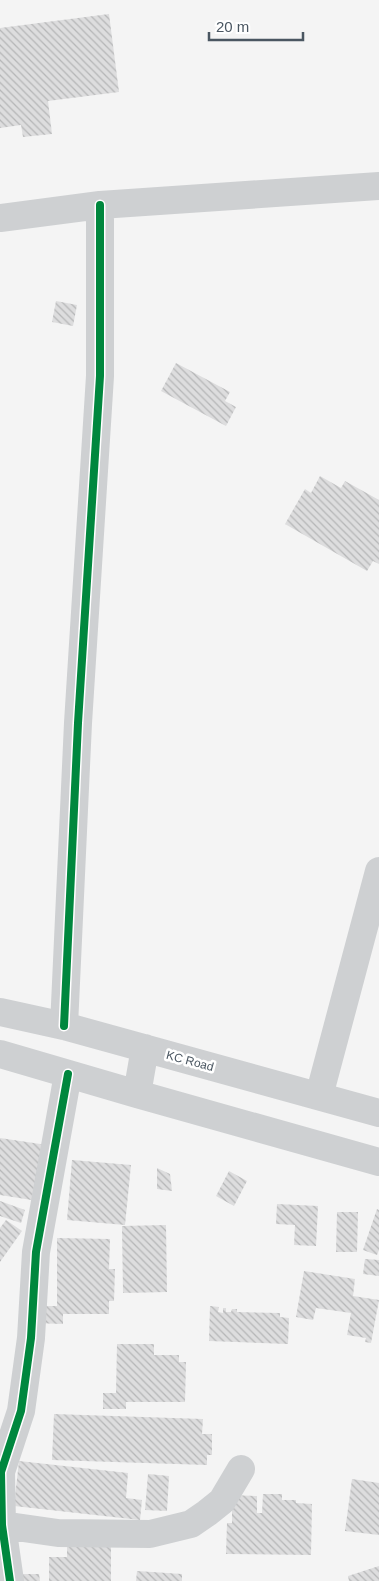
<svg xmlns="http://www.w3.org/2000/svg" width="379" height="1581" font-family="Arial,sans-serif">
	<defs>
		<pattern id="building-back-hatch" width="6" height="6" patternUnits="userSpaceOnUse" patternTransform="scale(1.25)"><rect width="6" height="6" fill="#ddddde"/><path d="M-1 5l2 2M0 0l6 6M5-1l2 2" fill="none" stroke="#b5b6b7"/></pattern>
	</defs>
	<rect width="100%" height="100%" fill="#f4f4f4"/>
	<path fill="url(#building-back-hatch)" d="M109,14L119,92L48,101L52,134L23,137L21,125L0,128V28Z
		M56,301L77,305L73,326L52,322Z
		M176,363L230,392L225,401L236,407L226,426L161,391Z
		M320,476L341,488L345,481L379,500V564L373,561L367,571L285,524L305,489L311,493Z
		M0,1138L47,1145L38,1201L0,1195Z
		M72,1160L131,1165L125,1225L67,1220Z
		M157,1168L170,1174L172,1191L157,1189Z
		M229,1171L247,1181L234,1206L216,1196Z
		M0,1201L25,1210L21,1223L0,1216Z
		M277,1204L318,1206L316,1246L294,1245L295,1225L276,1224Z
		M377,1209L379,1210V1250L377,1255L363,1250Z
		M337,1212H358L357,1252H336Z
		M6,1220L22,1231L0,1262V1228Z
		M166,1225L167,1292L123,1293L122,1226Z
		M57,1238L110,1239L109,1269H115L114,1301H109V1314H63V1324L33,1323V1306H57Z
		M365,1259L379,1260V1276L363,1274Z
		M304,1271L355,1279L353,1296L379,1300L371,1343L365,1342L366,1338L347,1335L351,1313L316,1308L313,1320L296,1317Z
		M210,1306L219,1307L218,1312L223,1313V1308H226V1312H231L232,1309H237V1312L280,1313V1317L289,1318L288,1344L209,1341Z
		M117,1344H154V1355H179V1362H186L185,1402H126V1409H103V1393H116Z
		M54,1414L203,1419L202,1434H212V1455H207V1465L52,1460Z
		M19,1461L128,1473L126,1498L142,1500L140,1520L14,1506Z
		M148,1474L169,1476L167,1511L145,1510Z
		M352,1479L379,1483V1535L345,1531Z
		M263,1494H282V1500H296V1503L312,1504L311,1555L226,1554L227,1523H232V1495L257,1496V1513H262Z
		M67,1540H111V1581H49V1557H67Z
		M379,1566V1581H349L348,1576Z
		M137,1571L182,1574V1581H136Z
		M22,1574H39L40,1581H22Z"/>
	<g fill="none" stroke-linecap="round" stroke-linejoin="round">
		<path stroke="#ced0d2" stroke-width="28" d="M0,218L100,205L379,186
			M0,1012L64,1026L379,1113
			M64,1026L78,723L100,376V205
			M0,1054L137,1094L379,1162
			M137,1094L145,1048
			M319,1096L379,871
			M2,1525L58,1533L150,1534L191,1524L207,1513L222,1501L241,1469
			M10,1581L2,1525L1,1472L21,1411L31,1338L36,1252L68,1074"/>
		<g stroke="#fff" stroke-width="11">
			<path id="cycleway" d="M64,1026L78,723L100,376V205
				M10,1581L2,1525L1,1472L21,1411L31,1338L36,1252L68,1074"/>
		</g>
		<use href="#cycleway" stroke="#00873e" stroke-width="8"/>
	</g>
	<g text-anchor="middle" stroke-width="5" stroke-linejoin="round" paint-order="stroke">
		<g font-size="12" fill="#4a5661" stroke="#fff">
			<text transform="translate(190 1061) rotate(15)" y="4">KC Road</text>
		</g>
	</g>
	<path d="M209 32v8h94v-8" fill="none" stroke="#4a5661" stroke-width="2.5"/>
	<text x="216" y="32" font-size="15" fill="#4a5661" stroke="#ffffff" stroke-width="4" paint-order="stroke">20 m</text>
</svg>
